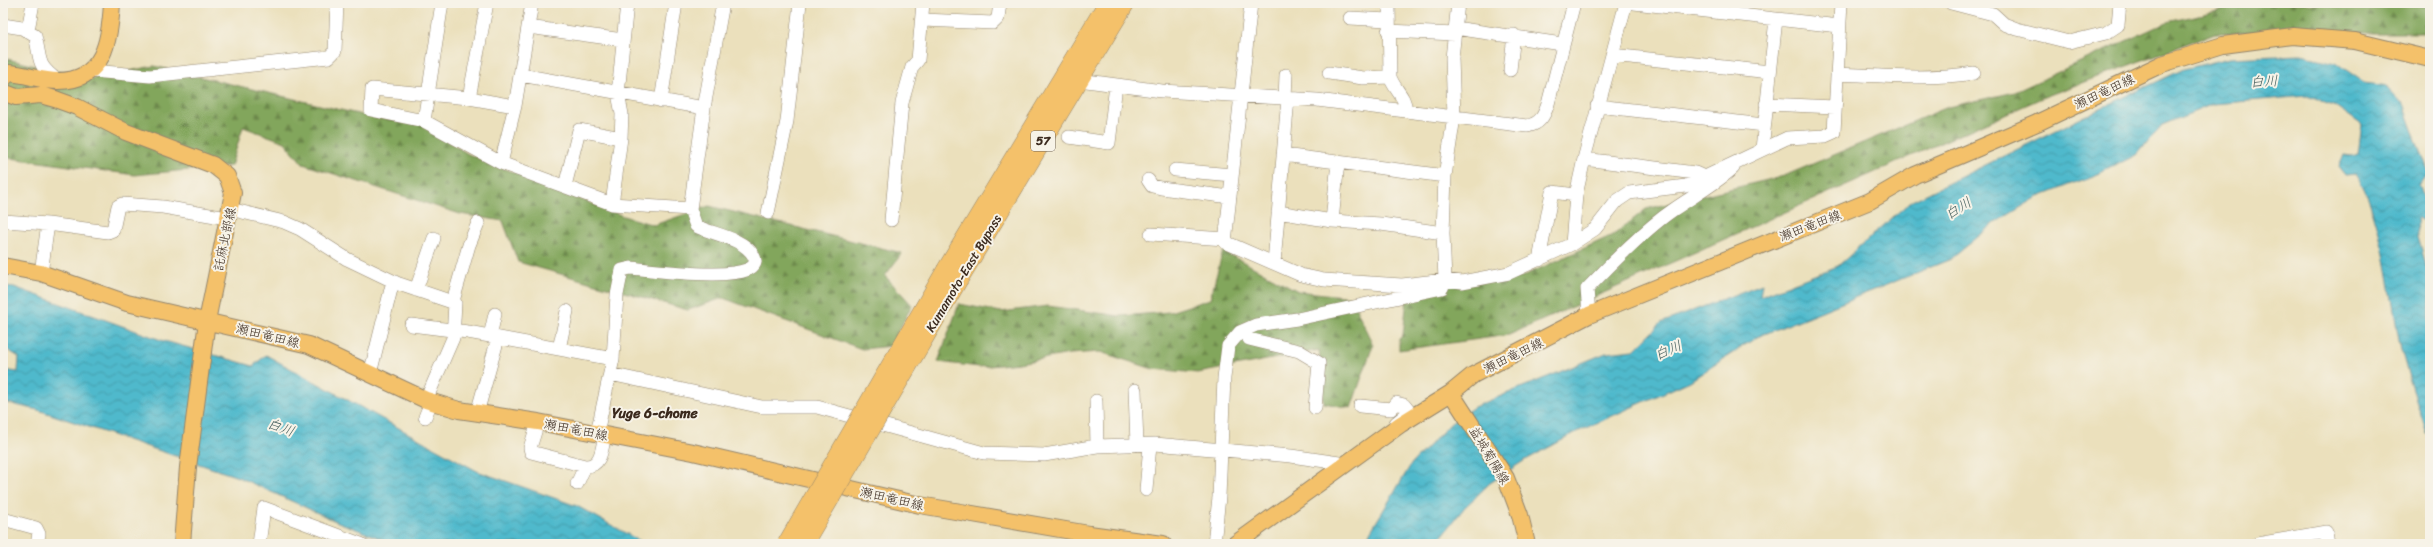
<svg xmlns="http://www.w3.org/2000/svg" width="2433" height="547" font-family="Sriracha,'Klee One',sans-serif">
	<defs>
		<pattern id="forest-firs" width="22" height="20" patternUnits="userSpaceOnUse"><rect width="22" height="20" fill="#82a65c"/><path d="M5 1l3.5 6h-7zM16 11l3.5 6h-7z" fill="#6c874b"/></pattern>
		<pattern id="water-waves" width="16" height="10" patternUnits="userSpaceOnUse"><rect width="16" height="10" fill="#4fb9cc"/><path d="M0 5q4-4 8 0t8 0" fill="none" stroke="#4397a5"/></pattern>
	</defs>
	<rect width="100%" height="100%" fill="#f7f3e8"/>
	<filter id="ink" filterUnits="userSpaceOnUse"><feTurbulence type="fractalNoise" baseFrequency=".025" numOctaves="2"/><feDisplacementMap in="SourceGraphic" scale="8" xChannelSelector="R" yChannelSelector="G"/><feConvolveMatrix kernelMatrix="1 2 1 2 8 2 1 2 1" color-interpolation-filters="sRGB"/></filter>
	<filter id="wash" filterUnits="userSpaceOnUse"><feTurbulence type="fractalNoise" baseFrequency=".012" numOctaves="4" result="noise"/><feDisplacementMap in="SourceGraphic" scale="16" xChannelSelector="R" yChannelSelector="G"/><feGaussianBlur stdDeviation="0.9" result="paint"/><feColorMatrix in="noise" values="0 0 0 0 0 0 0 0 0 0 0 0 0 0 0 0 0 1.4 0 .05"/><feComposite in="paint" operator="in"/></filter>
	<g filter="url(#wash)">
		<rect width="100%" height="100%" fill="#ebe0bc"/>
		<path fill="url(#forest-firs)" stroke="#5e683d" d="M2255,3H2430V33H2215L2044,97L1509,335L1399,350V339L1403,335L1408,290L1519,278L1615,234L1646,209L1784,176L1948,107L2015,92L2167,22Z
			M3,58L89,79L154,66L375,118L423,125L468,154L623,216L654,225L709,206L902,253L885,276L912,305L891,346L862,349L723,298L688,310L518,262L503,221L460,214L303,164L285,142L243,127L231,166L135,175L3,157Z
			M1223,251L1298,291L1351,297L1373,345L1351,408L1324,403L1319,350L1198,373L1153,369L1100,352L1070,354L1019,363L979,367L938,362L959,304L1001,312L1048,306L1120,316L1170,312L1210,299Z"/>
		<path fill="url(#water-waves)" stroke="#457275" d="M2301,55L2336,63L2365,83L2387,86L2402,102L2428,173L2419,185L2430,214V226L2417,217L2418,237L2430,279V435L2427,433C2418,405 2408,377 2401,349C2390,299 2384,215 2355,174L2345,175L2339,167L2344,155L2352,156L2358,154L2362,125L2334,105L2307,96L2213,104L2162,125L2136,155L2098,174L2036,198L1995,223L1951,259L1757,337L1690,381L1579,431L1522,462L1490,483L1464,508L1436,544H1363L1412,463L1450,424L1474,407L1606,353L1634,350L1661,323L1762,284L1760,296L1838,266L1910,202L2114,102L2184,69L2230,58Z
			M3,286L14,287L161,340L253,366L266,355L477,471L577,506L645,544H394L338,522L238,477L38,410L3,402V370L18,372L19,357L3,347Z"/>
	</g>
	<g filter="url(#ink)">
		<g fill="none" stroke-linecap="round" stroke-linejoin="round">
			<g stroke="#93856d" stroke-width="14">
				<path id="minor" d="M487,3L469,98L372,89L371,110L424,121L501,163L612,204L690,209L704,108L723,3
					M1251,3L1225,242L1301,275L1324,280L1402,285L1445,280L1462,282L1509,273L1572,244L1595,229L1617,201L1629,193L1686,186L1787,138L1825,136L1834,132L1841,3
					M1389,3L1390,77C1395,91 1405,95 1406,111
					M1634,3L1839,26
					M1951,3L1993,14L2004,24L2017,29L2069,42L2106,33L2118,25L2120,3
					M1350,18L1388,20
					M923,20L993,23L998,18L1000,3
					M3,25L22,28L35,36C42,62 35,63 58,81
					M528,27L623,40
					M1455,28L1562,44
					M28,30L33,3
					M1388,31L1455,34
					M1612,55L1770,72
					M1510,70L1514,35
					M92,71L150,76L329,57L335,51L337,3
					M1329,73L1363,78L1390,77
					M1837,74C1884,76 1928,80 1974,73
					M521,75L704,108
					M1079,80L1162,91L1317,100L1527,126C1540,124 1544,116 1548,104L1574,3
					M469,98L515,106
					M1285,98L1286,75
					M661,101L676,3
					M1766,104L1835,107
					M1597,106L1764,125
					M424,121L442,3
					M1069,137L1109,143L1116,85
					M1762,149L1776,19
					M1283,155L1445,176
					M1584,159L1695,173L1704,177
					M501,163L515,106L532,3
					M1175,170L1232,175
					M1148,180L1152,186L1161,188L1230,197
					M565,186L579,130L621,138
					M612,204L621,138L622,114L618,94L627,3
					M230,209L284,222L300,229L347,259L399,284L455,303L453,338L426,400
					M1278,212L1332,221L1381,224L1443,233
					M768,213L787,121L800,3
					M891,220L902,103L912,67L918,60L923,3
					M3,221L48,224L108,232L113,230L118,206L122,204L163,207L227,218
					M1332,221L1338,162
					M1151,234L1225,239
					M1572,244L1576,195L1584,159L1626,3
					M1539,260L1552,192L1576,195
					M1274,263L1288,98
					M41,273L48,224
					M416,290L434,238
					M453,301L469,245L478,223
					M1589,315L1587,289C1611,264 1644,230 1673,210C1693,196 1714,185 1733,168
					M411,325L468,332L613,359
					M1245,330L1249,339L1299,351L1319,363L1315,408
					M490,336L495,314
					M559,349L567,311
					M370,374L393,281
					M610,374L762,407H817L984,453L1044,455L1097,446L1155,444L1291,456L1346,464
					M1135,390L1137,445
					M1096,401L1097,446
					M1360,406L1391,409L1396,403L1404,405L1408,410L1407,414L1396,423
					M477,413L498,338
					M425,417L431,402
					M538,422L530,448L531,452L585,466C602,467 602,447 605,434
					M597,433L613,359L617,295L622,270L631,268C644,269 773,287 753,255C743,238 712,234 696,226L690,209
					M577,484L585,466
					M1146,490L1150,445
					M3,519L36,528L39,534L37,544
					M259,544L264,508L361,544
					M1214,544L1219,497L1224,378L1228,346L1240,332L1256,325L1297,319L1442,288L1445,280L1443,233L1445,176L1454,117L1452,58L1458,3
					M2257,544L2326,532L2328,544"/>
			</g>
			<g stroke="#93856d" stroke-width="18">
				<path id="major" d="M3,79L9,73C26,74 41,81 58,81C104,81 110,40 112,3
					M3,92L16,97L41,95L55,99L77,107L126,132L213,165L227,176L233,193L207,321L188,467L182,544
					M3,266L41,273L127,303L309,345L426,400L459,410L538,422L693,452L920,505L1089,534L1163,544
					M1451,393L1506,478L1520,515L1527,544
					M1235,544L1401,424L1451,393L1473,375L1589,315L1870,201L1915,175L2037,123L2162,64L2223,45L2293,36L2355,41L2430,59"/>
			</g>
			<g stroke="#93856d" stroke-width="20">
				<path id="highway" d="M947,269L1108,3
					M959,278L1125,3"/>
			</g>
			<use href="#minor" stroke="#fff" stroke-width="13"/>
			<use href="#major" stroke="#f4c16b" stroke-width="16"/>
			<use href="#highway" stroke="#f4c16b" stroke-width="19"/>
			<g stroke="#93856d" stroke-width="20" stroke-linecap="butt">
				<path id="highway-bridge" d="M787,544L947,269
					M803,544L959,278"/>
			</g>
			<use href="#highway-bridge" stroke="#f4c16b" stroke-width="19"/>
		</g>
	</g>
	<g text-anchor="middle" stroke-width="4" stroke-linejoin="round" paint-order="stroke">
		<rect fill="#f7f3e8" stroke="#73665b" stroke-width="1" x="1031" y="131" width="24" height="20" rx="3"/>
		<g font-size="12" font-weight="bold" fill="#3b2a1e">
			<text x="1043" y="145">57</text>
		</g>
		<g font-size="13" fill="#3b2a1e" stroke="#f7f3e8">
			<text transform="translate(2104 91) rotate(-25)" y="5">瀬田竜田線</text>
			<text transform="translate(1810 225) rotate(-21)" y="5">瀬田竜田線</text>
			<text transform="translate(224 239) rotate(-78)" y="5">託麻北部線</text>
			<text transform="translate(963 273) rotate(-59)" y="5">Kumamoto-East Bypass</text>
			<text transform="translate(268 335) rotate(14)" y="5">瀬田竜田線</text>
			<text transform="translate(1513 355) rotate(-26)" y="5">瀬田竜田線</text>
			<text transform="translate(576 429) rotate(11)" y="5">瀬田竜田線</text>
			<text transform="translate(1490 455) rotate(59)" y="5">益城菊陽線</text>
			<text transform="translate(892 498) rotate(13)" y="5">瀬田竜田線</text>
		</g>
		<g font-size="14" font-style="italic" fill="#425c5b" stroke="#f7f3e8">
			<text transform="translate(2264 81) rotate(-3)" y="5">白川</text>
			<text transform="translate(1958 208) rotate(-32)" y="5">白川</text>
			<text transform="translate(1668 350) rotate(-23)" y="5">白川</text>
			<text transform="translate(281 427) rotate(20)" y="5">白川</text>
		</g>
		<g font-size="14" font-weight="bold" fill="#3b2a1e" stroke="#f7f3e8">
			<text x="655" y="418">Yuge 6-chome</text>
		</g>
	</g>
	<rect width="2433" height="547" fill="none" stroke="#f7f3e8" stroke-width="16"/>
</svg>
